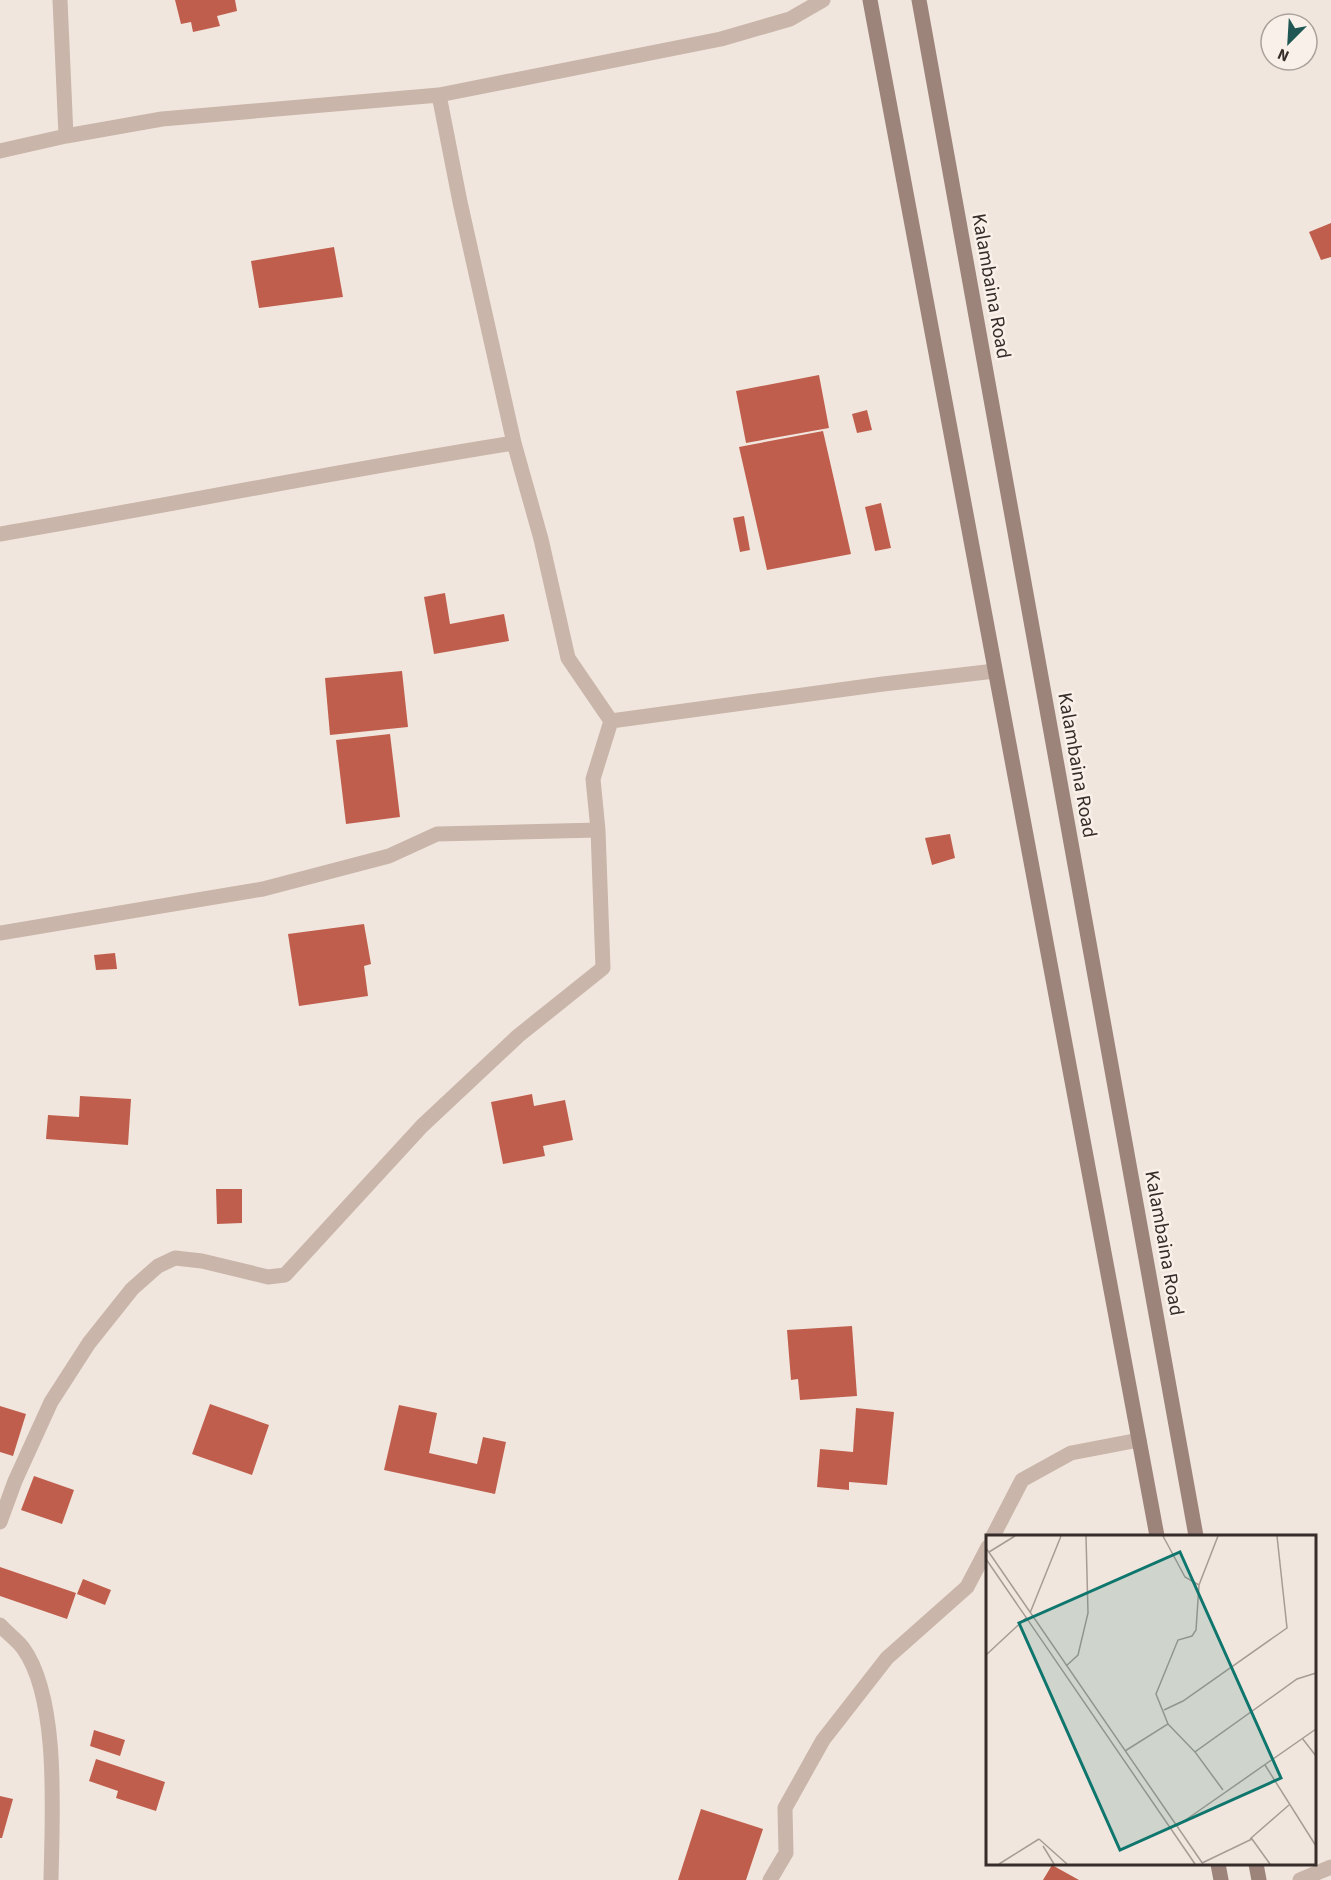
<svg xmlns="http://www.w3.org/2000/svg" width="1331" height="1880" font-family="'Source Sans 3',sans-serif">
	<rect width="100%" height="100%" fill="#f1e6dd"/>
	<path fill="#c05e4d" d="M175,0H235L237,11L217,16L220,26L193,32L191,22L181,24Z
		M1331,223V257L1321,260L1309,232Z
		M334,247L343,297L259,308L251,261Z
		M819,375L829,428L746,443L736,391Z
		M867,410L872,430L857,433L852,414Z
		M823,431L851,554L767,570L739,447Z
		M881,503L891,548L875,551L865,507Z
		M744,516L750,550L740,552L733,518Z
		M445,593L450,624L504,614L509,641L434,654L424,597Z
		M402,671L408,727L330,735L325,678Z
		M390,734L400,817L346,824L336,740Z
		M950,834L955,858L932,865L925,838Z
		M364,924L371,964L364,966L368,996L299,1006L288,934Z
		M115,953L117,969L96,970L94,955Z
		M532,1094L534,1106L565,1100L573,1140L543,1146L545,1156L503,1164L491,1102Z
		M80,1096L131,1099L128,1145L46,1139L48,1115L79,1117Z
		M216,1189H242V1223L217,1224Z
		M852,1326L857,1396L800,1400L798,1379L791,1380L787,1330Z
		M210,1404L269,1425L252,1475L192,1454Z
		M399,1405L437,1413L429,1453L477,1464L483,1437L506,1442L495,1494L384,1470Z
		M0,1406L26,1414L13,1456L0,1452Z
		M856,1408L894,1412L887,1485L849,1482V1490L817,1487L820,1449L853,1452Z
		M34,1476L74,1490L62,1524L21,1510Z
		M0,1567L76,1593L67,1619L0,1596Z
		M83,1579L111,1590L105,1605L77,1594Z
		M94,1730L125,1740L120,1756L90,1746Z
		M96,1759L165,1782L156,1811L116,1798L118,1791L89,1781Z
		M0,1796L13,1799L2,1838H0Z
		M701,1809L763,1829L746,1880H678Z
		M1052,1865L1079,1880H1043Z"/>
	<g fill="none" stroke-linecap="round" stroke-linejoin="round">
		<path stroke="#c9b5aa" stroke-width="15" d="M60,0L66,136
			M0,151L66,136L162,119L439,95L721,39L790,19L823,0
			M514,443L541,539L568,658L611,721
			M0,534C172,505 342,470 514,443L460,202L439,95
			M0,933L263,889L389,856L437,834L598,830
			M0,1522L15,1481L51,1402L89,1343L132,1289L158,1266L175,1258L202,1261L268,1277L285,1275L422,1126L518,1036L603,968L598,830L593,779L611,721L883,684L995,671
			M993,1536L1022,1480L1071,1453L1139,1440
			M0,1625C7,1633 17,1640 23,1648C60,1699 52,1818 51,1880
			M770,1880L786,1853L785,1808L823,1740L887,1658L967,1587L988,1547
			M1300,1880L1331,1867"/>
		<path stroke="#9c847b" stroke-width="15" d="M870,0L1157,1536
			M919,0L1196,1536
			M1218,1864L1221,1880
			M1256,1864L1259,1880"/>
	</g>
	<g text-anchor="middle" stroke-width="5" stroke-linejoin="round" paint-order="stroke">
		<g font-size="20" fill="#362c29" stroke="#f9f0e9">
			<text transform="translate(992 286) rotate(80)" y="7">Kalambaina Road</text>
			<text transform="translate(1078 765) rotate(80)" y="7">Kalambaina Road</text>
			<text transform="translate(1165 1243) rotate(80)" y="7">Kalambaina Road</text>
		</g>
	</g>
	<g transform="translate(986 1535)">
		<rect width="330" height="330" fill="#f1e6dd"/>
		<path fill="none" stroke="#a69c95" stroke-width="1.5" d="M177,1L199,42L213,50M0,13L217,329M3,17L29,1M0,24L209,329M44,78L75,1M0,120L41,82M80,131L92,120L102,78L100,1M178,175L197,166L301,93L291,1M182,189L209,217M316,203L330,221M139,216L182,189L170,159L192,105L206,101L210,95L213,50L232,1M279,230L330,311M237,255L209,217L311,144L330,138M191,291L330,194M53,304L81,329M264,304L303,270M57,311L68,329M216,328L266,304L284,329M13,329L53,304"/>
		<path fill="#0f766e" fill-opacity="0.15" stroke="#0f766e" stroke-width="3" d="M194,17L295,243L134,315L33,88Z"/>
		<rect width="330" height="330" fill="none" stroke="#362c29" stroke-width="3"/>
	</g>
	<g transform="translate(1289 42) rotate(204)"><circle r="28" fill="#f9f0e9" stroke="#aba29c" stroke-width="1.5"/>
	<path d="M0-4.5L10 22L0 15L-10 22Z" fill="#205654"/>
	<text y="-9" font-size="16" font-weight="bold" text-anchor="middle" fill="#362c29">N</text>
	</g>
</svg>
